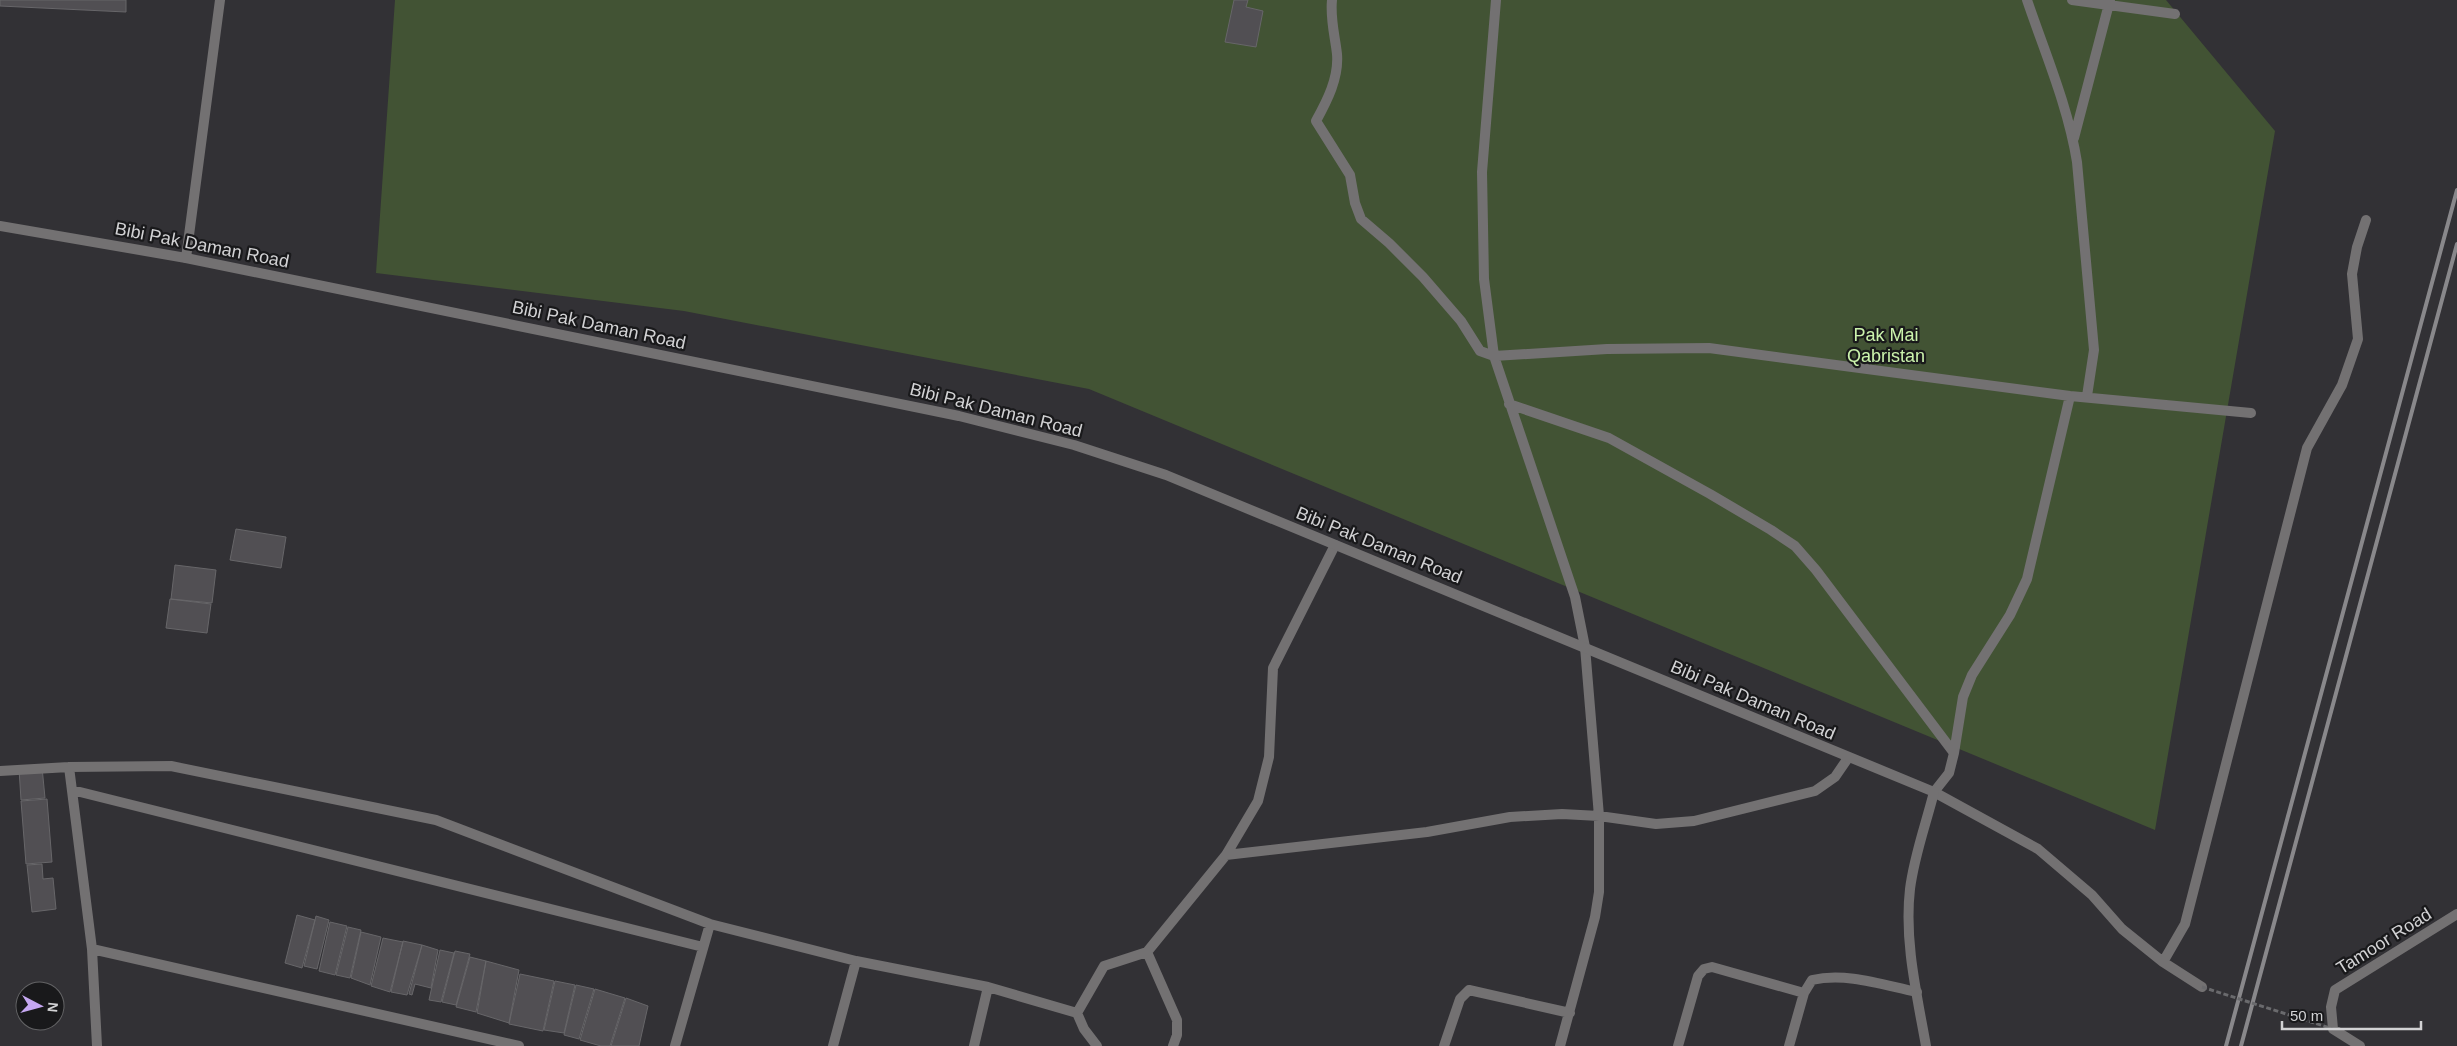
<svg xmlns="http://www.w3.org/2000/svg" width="2457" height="1046" font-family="Arial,sans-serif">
	<rect width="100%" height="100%" fill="#323135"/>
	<path fill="#425334" d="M395,0H2166L2275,131L2155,830L1089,389L684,311L376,273Z"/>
	<path fill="#514f53" stroke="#676669" d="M0,0H126V12L0,6Z
		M1234,0H1248L1246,7L1263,11L1256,47L1225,42Z
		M236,529L286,537L281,568L230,560Z
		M175,565L216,570L212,603L171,599Z
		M170,599L211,604L207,633L166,628Z
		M42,767L45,798L21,800L19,769Z
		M47,799L52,862L26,864L21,801Z
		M42,864L43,879L53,878L56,909L32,912L27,865Z
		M297,915L315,920L302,968L285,963Z
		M316,916L329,920L317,969L304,966Z
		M330,922L347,926L335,975L319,971Z
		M348,927L361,930L350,978L336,975Z
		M361,932L381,937L370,985L351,978Z
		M383,938L403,942L390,992L371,986Z
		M403,941L422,945L407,995L391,992Z
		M422,945L438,950L431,988L415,984L412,995L409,994Z
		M440,950L454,953L441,1002L429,1000Z
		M455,951L470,954L456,1005L442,1002Z
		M470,957L486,961L476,1012L456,1007Z
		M486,961L519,970L509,1023L477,1013Z
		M520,974L554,981L543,1031L509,1024Z
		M555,981L575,985L564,1033L544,1030Z
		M576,985L594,989L579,1039L564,1035Z
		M595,989L625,998L610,1046H601L580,1040Z
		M626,998L648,1006L639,1046H611Z"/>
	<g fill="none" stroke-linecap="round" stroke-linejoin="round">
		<path stroke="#737172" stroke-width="10" d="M1332,0C1330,19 1335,36 1337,54C1339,78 1327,101 1316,121L1350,175L1355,203L1361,219L1389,243L1423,277L1461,321L1480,351L1494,356L1607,349L1709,348L2070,396L2251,413
			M1496,0L1482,172L1484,279L1494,356L1575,597L1585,647L1599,816V892L1595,917L1560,1046
			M2027,0C2045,53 2068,106 2077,162L2094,350L2087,396
			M2072,0L2175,14
			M2074,138L2110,0
			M186,258L220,0
			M2070,396L2027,579L2010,615L1972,675L1963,697L1954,753L1949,773L1934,792L2038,849L2092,895L2122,929L2163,962L2202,987
			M1509,404L1609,438L1710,494L1771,530L1795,546L1816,570L1954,753
			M69,767L92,949L97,1046
			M0,771L69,767L171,766L436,820L710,924L856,961L988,987L1077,1013L1084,1029L1097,1046
			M72,790L703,947
			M1226,855L1427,832L1510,817L1562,814L1599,816L1656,824L1694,821L1815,791L1835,777L1848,758
			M92,949L519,1046
			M1147,952L1177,1020V1035L1173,1046
			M2163,962L2185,924L2307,448L2342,385L2358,339L2352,274L2357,247L2366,220
			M1077,1013L1104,966L1147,952L1226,855L1258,801L1269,757L1273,668L1335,545
			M675,1046L710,924
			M833,1046L856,961
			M974,1046L988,987
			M1444,1046L1460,999L1469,990L1570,1013
			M1678,1046L1698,976L1704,969L1712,967L1804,993
			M1789,1046L1804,993L1812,980C1846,972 1883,985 1917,992"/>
		<path stroke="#737172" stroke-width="10" d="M0,226L186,258L959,416L1074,445L1166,475L1934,792C1926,824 1914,856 1910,889C1904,941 1917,995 1926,1046
			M2360,1046L2333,1029L2331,1007L2335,990L2457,914"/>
		<path stroke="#89888b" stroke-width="4" d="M2226,1046L2457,190
			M2241,1046L2457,244"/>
		<path stroke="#6a6a6d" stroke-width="3" stroke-dasharray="5 2.5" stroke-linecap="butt" d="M2202,987L2333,1029"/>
	</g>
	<g text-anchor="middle" stroke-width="4.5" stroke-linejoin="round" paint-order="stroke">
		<g font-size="18" fill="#d2d2d4" stroke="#19191b">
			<text transform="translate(202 245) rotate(11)" y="6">Bibi Pak Daman Road</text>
			<text transform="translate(599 325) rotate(12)" y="6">Bibi Pak Daman Road</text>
			<text transform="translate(996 410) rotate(14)" y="6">Bibi Pak Daman Road</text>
			<text transform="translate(1379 545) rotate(22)" y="6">Bibi Pak Daman Road</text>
			<text transform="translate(1753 700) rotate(23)" y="6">Bibi Pak Daman Road</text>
			<text transform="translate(2384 941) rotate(-32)" y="6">Tamoor Road</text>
		</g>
		<g font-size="18" fill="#cbf3ac" stroke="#19191b">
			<text x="1886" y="341">Pak Mai<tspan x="1886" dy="21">Qabristan</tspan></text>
		</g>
	</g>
	<g transform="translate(40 1006) rotate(96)"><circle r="24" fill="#19191b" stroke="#636365"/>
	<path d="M0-4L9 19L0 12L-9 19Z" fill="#c5a7f1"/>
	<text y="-8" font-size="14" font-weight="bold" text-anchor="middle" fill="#d2d2d4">N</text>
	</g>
	<path d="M2282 1021v8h139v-8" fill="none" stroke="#d2d2d4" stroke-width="2.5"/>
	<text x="2290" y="1021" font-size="15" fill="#d2d2d4" stroke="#19191b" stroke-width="4" paint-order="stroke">50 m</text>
</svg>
